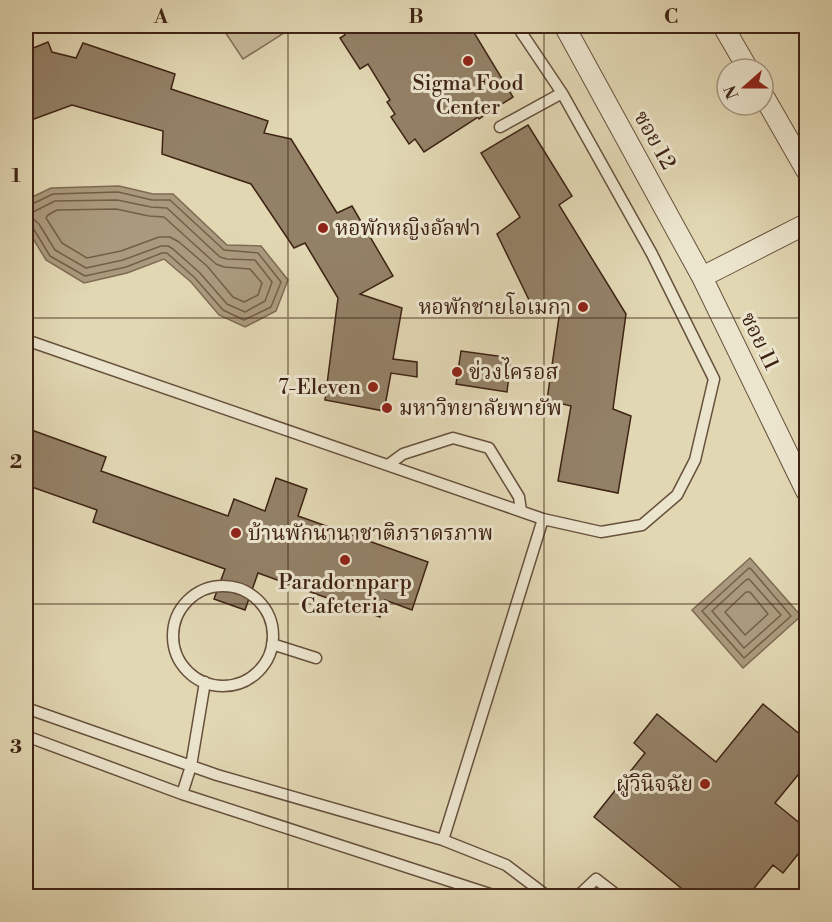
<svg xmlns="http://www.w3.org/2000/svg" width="832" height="922" font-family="'Libre Bodoni','Noto Serif Thai',serif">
	<rect width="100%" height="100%" fill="#e1d7b3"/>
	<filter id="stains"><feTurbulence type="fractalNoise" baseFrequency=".00333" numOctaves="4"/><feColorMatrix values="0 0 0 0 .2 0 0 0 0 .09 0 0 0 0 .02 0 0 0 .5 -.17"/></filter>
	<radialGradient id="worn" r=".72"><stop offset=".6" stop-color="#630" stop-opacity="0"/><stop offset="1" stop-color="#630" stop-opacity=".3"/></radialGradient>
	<path fill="#c5b898" stroke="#826e56" stroke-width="1.5" d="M221,26H295L243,59Z"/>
	<path fill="#aa9a7d" stroke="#7f6a53" stroke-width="1.5" d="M119,186L153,194H173L227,245L261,246L288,280L276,311L245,327L219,315L191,282L164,259L127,273L84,283L46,260L26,227V200L51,188Z
		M750,558L801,616L743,668L692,610Z"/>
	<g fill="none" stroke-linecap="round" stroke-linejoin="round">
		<path stroke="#745e48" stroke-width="1.5" d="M117,200L151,207L167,208L220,257L227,259L255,260L272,282L265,301L245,312L227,304L200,273L173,249L168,246H161L123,260L86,268L55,250L39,224L30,216L31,213L55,201Z
			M26,206L30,205L53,194L118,192L152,200H170L224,250L258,253L281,282L271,307L244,320L223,310L195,278L167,253H162L126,267L85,276L50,256L33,228L30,225H26
			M116,209L149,216L164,217L216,264L224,267L250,269L262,283L258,295L244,302L233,297L207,266L179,242L170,237H159L121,251L87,258L62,243L46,218L48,215L57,210Z
			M749,568L751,569L791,616L744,658L702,611Z
			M749,579L781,615L744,648L712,611L746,580Z
			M746,592H750L768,614L745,635L725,612Z"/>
	</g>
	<path fill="#938167" stroke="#3e2314" stroke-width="1.5" d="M340,26H470L513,97L479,119L478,117L424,152L415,139L409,144L391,117L395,114L387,102L390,100L368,64L360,69L340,38L345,35Z
		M48,42L52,52L76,58L83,43L175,74L171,89L268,121L264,133L291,139L337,213L352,206L393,276L360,294L402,308L393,359L417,362V377L391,373L384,411L325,400L338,298L305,243L294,248L251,184L162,154L163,131L72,105L26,122V51Z
		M528,125L572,196L559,205L626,314L613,409L631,416L618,493L558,481L571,406L547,400L560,310L531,304L497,234L520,217L481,153Z
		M461,351L511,358L507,392L456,384Z
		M26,428L106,457L101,471L228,516L234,499L265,511L276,478L307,489L298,516L428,562L412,610L385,600L380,617L258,573L245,610L214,599L225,569L93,522L97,510L26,485Z
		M763,704L807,740V764L775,803L807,829V843L783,873L773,865L747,897H692L594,817L645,753L634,743L657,714L716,762Z"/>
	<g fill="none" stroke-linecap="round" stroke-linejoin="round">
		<g stroke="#67503c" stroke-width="13">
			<path id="service" d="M500,127L562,93
				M26,340L543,519L601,532L642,525L677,495L695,460L714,379L652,254L562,93L517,26
				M388,465L403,454L453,438L489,448L519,497L521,511
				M173 636a50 50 0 1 1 100 0a50 50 0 1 1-100 0Z
				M272,644L316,658
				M26,708L217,775L443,840L506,865L547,896
				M26,736L182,794L496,896
				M182,794L191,766L205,682
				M443,840L543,519
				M578,896L596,879L618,896"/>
		</g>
		<g stroke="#67503c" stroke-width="22">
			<path id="minor" d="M723,26L748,69
				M565,27L702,277L806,491
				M763,95L806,170
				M702,277L806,224"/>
		</g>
		<use href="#service" stroke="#ece5ce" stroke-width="10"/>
		<use href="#minor" stroke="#ece5ce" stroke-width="20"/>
	</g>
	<path fill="none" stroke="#3e2314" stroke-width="1.5" stroke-opacity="0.55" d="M288,26V896M544,26V896M26,318H806M26,604H806"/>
	<g fill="#8f2418" stroke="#ece5ce" stroke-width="2">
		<circle cx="468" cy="61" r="6"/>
		<circle cx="323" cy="228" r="6"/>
		<circle cx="583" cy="307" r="6"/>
		<circle cx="457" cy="372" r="6"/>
		<circle cx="373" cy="387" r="6"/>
		<circle cx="387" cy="408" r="6"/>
		<circle cx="236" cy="533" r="6"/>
		<circle cx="345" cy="560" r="6"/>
		<circle cx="705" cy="784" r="6"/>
	</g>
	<g text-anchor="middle" stroke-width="6" stroke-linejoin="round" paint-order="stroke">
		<g font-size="21" fill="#3e2314" stroke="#ece5ce" text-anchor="start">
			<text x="468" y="90" text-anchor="middle">Sigma Food<tspan x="468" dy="24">Center</tspan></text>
			<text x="335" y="235">หอพักหญิงอัลฟา</text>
			<text x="571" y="314" text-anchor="end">หอพักชายโอเมกา</text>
			<text x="469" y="379">ข่วงไครอส</text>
			<text x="361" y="394" text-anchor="end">7-Eleven</text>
			<text x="399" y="415">มหาวิทยาลัยพายัพ</text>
			<text x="248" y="540">บ้านพักนานาชาติภราดรภาพ</text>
			<text x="345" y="589" text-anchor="middle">Paradornparp<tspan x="345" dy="24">Cafeteria</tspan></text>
			<text x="693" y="791" text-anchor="end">ผัูวินิจฉัย</text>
		</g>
		<g font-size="21" fill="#3e2314" stroke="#ece5ce">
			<text transform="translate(655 140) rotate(61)" y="7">ซอย 12</text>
			<text transform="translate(760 341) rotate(64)" y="7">ซอย 11</text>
		</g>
	</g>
	<rect width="832" height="922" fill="none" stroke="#e1d7b3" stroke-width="66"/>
	<g transform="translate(745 87) rotate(249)"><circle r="28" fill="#ece5ce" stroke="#a69784" stroke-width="1.5"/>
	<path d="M0-4.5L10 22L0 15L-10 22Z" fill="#8f2418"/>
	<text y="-9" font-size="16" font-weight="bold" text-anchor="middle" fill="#3e2314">N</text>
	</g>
	<rect x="33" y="33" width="766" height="856" fill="none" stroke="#3e2314" stroke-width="2"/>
	<g font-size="20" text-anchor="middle" font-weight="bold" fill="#3e2314">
		<text x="161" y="23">A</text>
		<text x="416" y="23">B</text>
		<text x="671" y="23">C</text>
		<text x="16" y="182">1</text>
		<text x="16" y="468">2</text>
		<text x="16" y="753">3</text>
	</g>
	<rect width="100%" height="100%" filter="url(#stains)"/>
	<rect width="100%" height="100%" fill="url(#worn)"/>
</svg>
